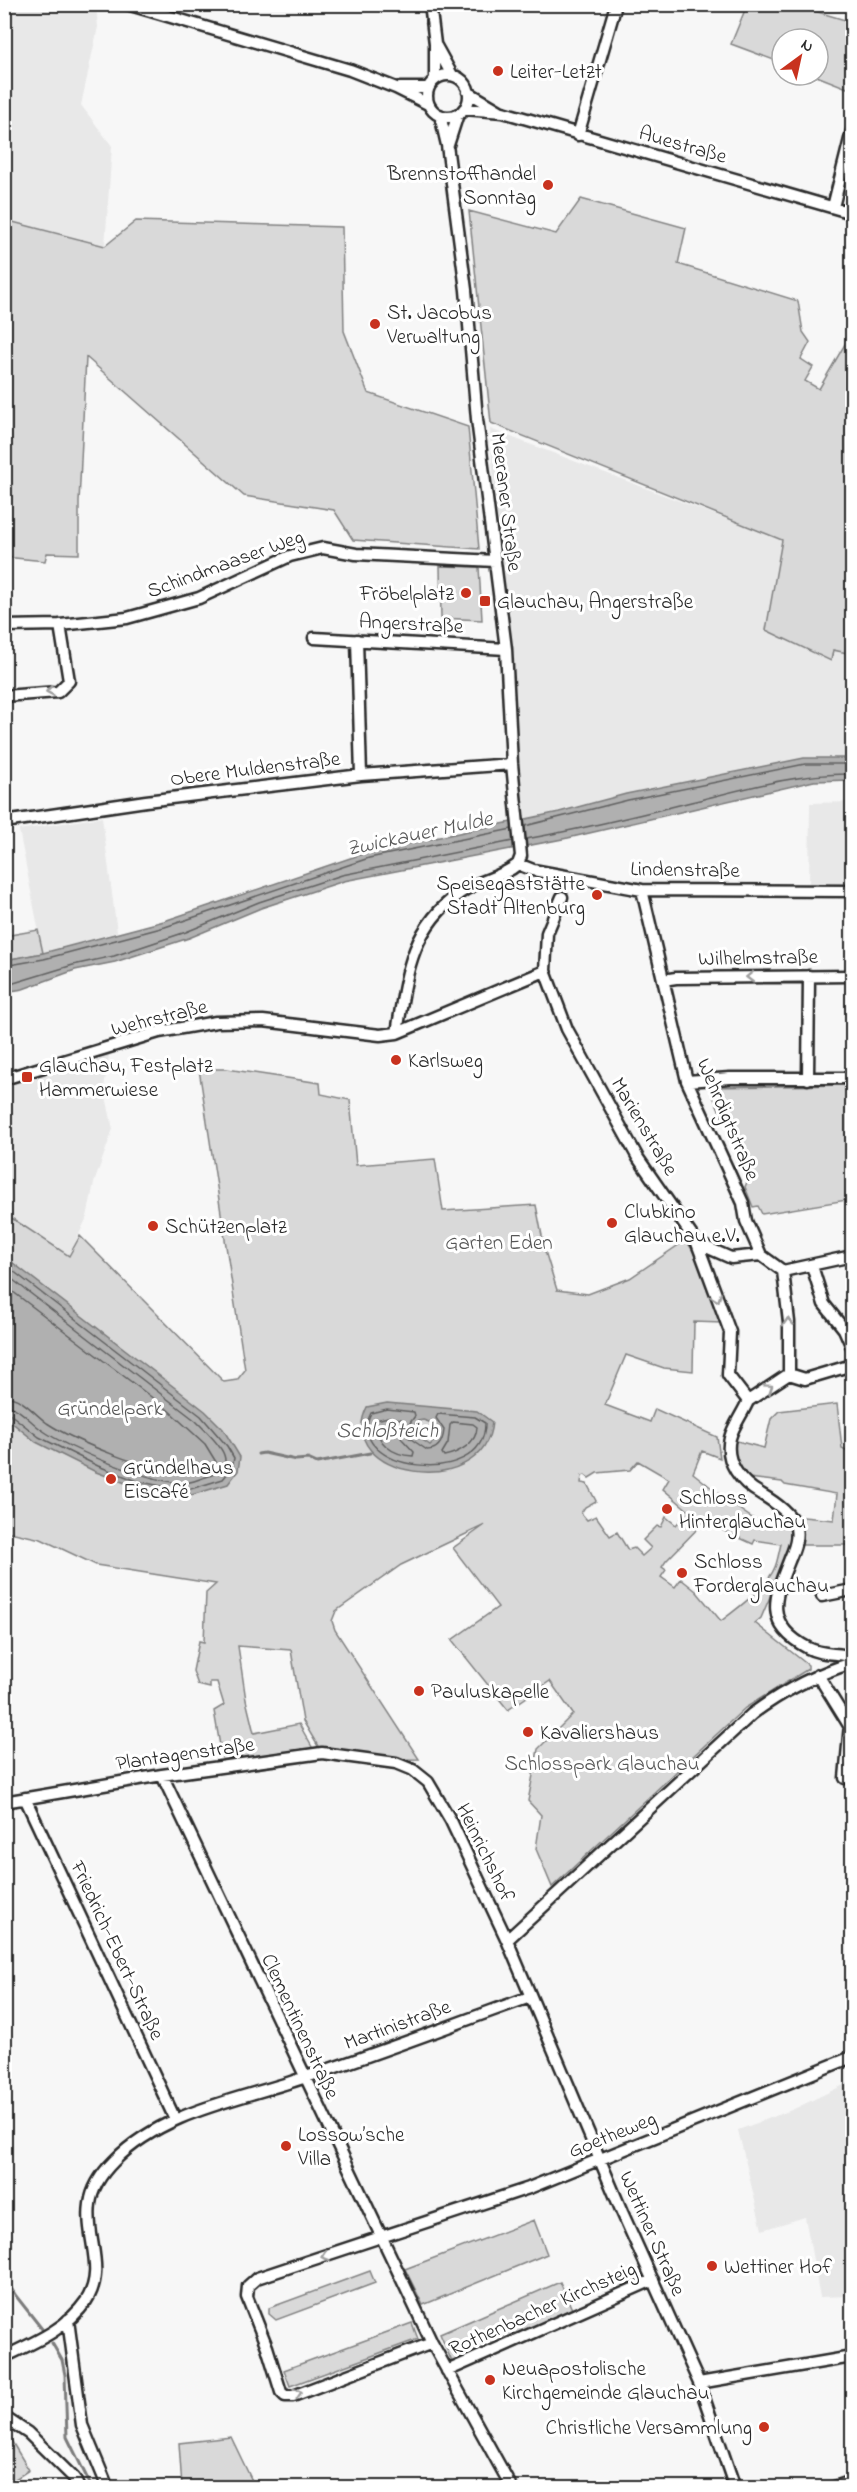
<svg xmlns="http://www.w3.org/2000/svg" width="857" height="2492" font-family="'Indie Flower',sans-serif">
	<rect width="100%" height="100%" fill="#f7f7f7"/>
	<filter id="ink" filterUnits="userSpaceOnUse"><feTurbulence type="fractalNoise" baseFrequency=".0167" numOctaves="2"/><feDisplacementMap in="SourceGraphic" scale="12" xChannelSelector="R" yChannelSelector="G"/><feConvolveMatrix kernelMatrix="1 2 1 2 8 2 1 2 1" color-interpolation-filters="sRGB"/></filter>
	<g filter="url(#ink)">
		<path fill="#e8e8e8" d="M5,5H96L98,27L81,105L112,146L105,246L5,220Z
			M490,429L782,540L766,630L831,661L833,650L852,654V758H804L626,794L517,821Z
			M852,802V888H809L810,803Z
			M102,817L117,932L43,953L19,830Z
			M110,1049L104,1087L113,1129L94,1183L87,1217L69,1256L5,1213L4,1079Z
			M852,2081V2296L820,2297L805,2217L762,2230L738,2130L794,2109Z"/>
		<path fill="#d9d9d9" stroke="#828282" stroke-width="1.5" fill-rule="evenodd" d="M747,5H794L852,22V90L814,75H818V39H782V63L731,44Z
			M581,199L686,228L678,264L798,301L803,332L810,342L801,359L813,367L805,381L819,389L852,332V654L833,650L831,661L766,630L782,540L491,423L469,211L556,234Z
			M5,220L105,246L136,221L342,227L344,331L368,393L468,427L479,549L353,540L334,510L244,496L86,357L79,502V554L47,553L45,561L5,557Z
			M440,566L479,567L482,620L441,618Z
			M38,930L43,953L5,960V936Z
			M199,1069H227L320,1083L321,1094L350,1100L356,1165L435,1159L443,1211L536,1205L545,1251L557,1290L588,1294L630,1278L686,1240L693,1251L722,1323L694,1322L693,1371L664,1368L626,1355L605,1405L650,1422L655,1409L717,1437L720,1458L702,1451L693,1473C709,1485 745,1517 762,1523C771,1526 787,1522 793,1516L834,1520L837,1494L785,1485L782,1482L741,1477L733,1454V1440L764,1448L771,1419L779,1411L837,1404L842,1448L852,1453V1545H792L761,1618L755,1623L808,1665V1669L745,1708L552,1887L536,1849L541,1815L528,1801L538,1749L573,1714L550,1681L508,1710L452,1640L498,1607L453,1548L485,1525L401,1565L336,1611L332,1621L335,1630L419,1759L372,1760L322,1753L303,1721L291,1650L238,1646L246,1700L254,1733L299,1724L316,1754L223,1763L214,1711L224,1705L217,1682H210V1688L198,1685L193,1671L199,1641L204,1642L206,1593L216,1584L96,1565L41,1539L5,1531L4,1213L69,1256L80,1236L224,1382L237,1380L245,1370ZM638,1461L669,1479L663,1489L689,1511L676,1525L666,1517L661,1527L657,1526L643,1540L651,1548L642,1556L634,1548L628,1550L617,1532L610,1536L596,1516L587,1520L581,1513L585,1507L596,1501L587,1484L581,1483L582,1476L585,1475L589,1478L597,1473L630,1470ZM707,1519L720,1529L753,1544L755,1540L781,1544C779,1551 778,1560 775,1567C768,1586 737,1609 721,1621L696,1591L681,1579L675,1587L661,1577L666,1570L662,1567L666,1561Z
			M852,1085V1188L846,1194L847,1200L762,1214L758,1206L753,1207L745,1187L749,1177L709,1087Z
			M534,2220L547,2254L423,2305L405,2269Z
			M370,2271L375,2283L276,2320L269,2314V2308Z
			M560,2282L572,2309L452,2362L440,2334Z
			M412,2323L418,2339L290,2386L284,2370Z
			M6,2432L29,2470L9,2483L11,2487H5Z
			M231,2437L255,2487H182L179,2443Z"/>
		<path fill="#b0b0b0" stroke="#7b7b7b" stroke-width="1.5" fill-rule="evenodd" d="M804,758H852V780L814,781L568,838L344,881L261,908L189,938L115,962L75,970L23,989L5,992V960L43,953L164,921L368,852L559,812L626,794Z
			M4,1256L205,1411L223,1429L240,1457L238,1471L228,1484L185,1497L136,1487L96,1472L36,1442L5,1417Z
			M387,1403L477,1411L492,1422C485,1503 332,1477 367,1407ZM423,1420L432,1423L438,1431L435,1440L430,1445L414,1434L413,1429L418,1421Z"/>
		<g fill="none" stroke-linecap="round" stroke-linejoin="round">
			<path stroke="#606060" stroke-width="1.5" d="M525,826L628,800L805,764H852
				M526,839C582,829 636,816 691,802C744,789 797,773 852,774
				M4,966L44,959L165,927L369,858L512,829
				M4,986L73,965L114,956L186,932L259,902L342,875L513,841
				M4,1264L201,1416L227,1446L234,1458L232,1468L223,1479L184,1491L137,1481L98,1466L39,1437L10,1414L4,1413
				M4,1273L196,1421C213,1439 246,1465 206,1477C199,1479 190,1483 184,1483C151,1483 69,1449 42,1430C30,1422 19,1406 4,1405
				M4,1285L167,1409L205,1444L216,1462L214,1465C204,1468 192,1474 182,1473C148,1471 76,1442 47,1423C33,1413 23,1397 4,1396
				M387,1409L414,1412L415,1416L407,1427L408,1437L427,1450C439,1450 443,1440 444,1430L436,1418L438,1414L475,1417L485,1423C486,1491 342,1470 371,1413Z
				M388,1417L401,1419V1438L414,1452L413,1456C392,1455 375,1443 376,1420Z
				M453,1422L473,1424L477,1427C477,1443 459,1453 444,1456L442,1453L448,1443L450,1425Z"/>
			<path stroke="#7b7b7b" stroke-width="3" d="M258,1454L264,1453L296,1460L308,1459L317,1463L370,1453
				M4,2277L16,2296L42,2329
				M52,2343L62,2360L65,2375L67,2437L92,2488"/>
			<g stroke="#2b2b2b" stroke-width="15">
				<path id="minor" d="M127,4L350,70L396,88L428,104
					M430,4L435,44V79
					M436,46L452,75
					M427 96a21 21 0 1 1 42 0a21 21 0 1 1-42 0Z
					M400,88H428
					M468,92L500,111
					M464,109L503,112L852,213
					M440,115L447,145L466,290L477,419L506,649L512,764L521,856L518,864
					M578,135L615,8
					M448,145L458,114
					M833,207L852,131
					M4,626L60,625L127,618L199,598L290,556L323,548L356,554L495,561
					M314,638L506,649
					M357,640L361,775
					M4,696L58,692L69,681L60,625
					M4,822L146,801L361,775L512,764
					M518,864L533,870L642,890L852,891
					M642,890L687,1081L743,1203L746,1221L761,1255
					M562,897L547,933L545,971L567,1029L638,1158L697,1243L730,1332L728,1375L748,1401
					M663,980L676,978L852,976
					M397,1033C406,977 410,928 460,893C478,880 502,878 518,864
					M4,1079L159,1032L216,1022L263,1021L380,1035L397,1033L545,971
					M808,1079L809,976
					M687,1081L730,1078H852
					M697,1243L731,1258L761,1255L783,1271L852,1256
					M812,1266L824,1304L844,1329L852,1347
					M783,1271L789,1322V1374
					M789,1374L805,1379L852,1365
					M748,1401C743,1413 733,1426 730,1438C724,1462 741,1483 761,1494C773,1501 788,1511 795,1524C798,1532 796,1543 793,1551C777,1592 759,1622 808,1648C823,1656 838,1652 852,1657
					M748,1401L789,1374
					M822,1596L852,1590
					M818,1675L852,1730
					M162,1775L432,2343L512,2488
					M845,1778L850,1724
					M25,1798L175,2119
					M4,1802L162,1775L322,1753L396,1763L413,1770L428,1782L451,1821L507,1940L622,2212L699,2383L735,2488
					M507,1940L752,1714C783,1691 816,1674 852,1663
					M68,2320L82,2425L108,2488
					M432,2343L293,2396H285L281,2392L267,2347L247,2297L248,2286L257,2278L529,2188L852,2057
					M4,2357C33,2343 67,2329 86,2301C107,2269 85,2238 90,2204C92,2188 103,2172 114,2161C163,2111 239,2100 303,2078C379,2053 454,2024 530,1997
					M447,2371L653,2280
					M699,2383L852,2357
					M4,2417L28,2433L74,2478L79,2488
					M831,2488L852,2481"/>
			</g>
			<use href="#minor" stroke="#fff" stroke-width="10"/>
		</g>
		<defs><path id="oneway-chevron" d="M-2-3.5L2.5 0L-2 3.5" fill="none" stroke-width="1.6" stroke-linecap="round" stroke-linejoin="round" transform="scale(1.5)"/></defs>
		<g stroke="#a0a0a0">
			<use href="#oneway-chevron" transform="translate(50 691) rotate(170)"/>
			<use href="#oneway-chevron" transform="translate(750 977) rotate(179)"/>
			<use href="#oneway-chevron" transform="translate(717 1298) rotate(70)"/>
			<use href="#oneway-chevron" transform="translate(788 1322) rotate(-94)"/>
			<use href="#oneway-chevron" transform="translate(769 1388) rotate(-34)"/>
			<use href="#oneway-chevron" transform="translate(325 2256) rotate(162)"/>
			<use href="#oneway-chevron" transform="translate(298 2393) rotate(-17)"/>
		</g>
	</g>
	<g fill="#c8321e" stroke="#fff" stroke-width="2">
		<circle cx="498" cy="71" r="6"/>
		<circle cx="548" cy="185" r="6"/>
		<circle cx="375" cy="324" r="6"/>
		<circle cx="466" cy="593" r="6"/>
		<rect x="479" y="595" width="12" height="12" rx="3"/>
		<circle cx="597" cy="895" r="6"/>
		<circle cx="396" cy="1060" r="6"/>
		<rect x="21" y="1071" width="12" height="12" rx="3"/>
		<circle cx="612" cy="1223" r="6"/>
		<circle cx="153" cy="1226" r="6"/>
		<circle cx="111" cy="1479" r="6"/>
		<circle cx="667" cy="1509" r="6"/>
		<circle cx="682" cy="1573" r="6"/>
		<circle cx="419" cy="1691" r="6"/>
		<circle cx="528" cy="1732" r="6"/>
		<circle cx="286" cy="2146" r="6"/>
		<circle cx="712" cy="2266" r="6"/>
		<circle cx="490" cy="2380" r="6"/>
		<circle cx="764" cy="2427" r="6"/>
	</g>
	<g text-anchor="middle" stroke-width="6" stroke-linejoin="round" paint-order="stroke">
		<g font-size="21" fill="#2b2b2b" stroke="#fff" text-anchor="start">
			<text x="510" y="78">Leiter-Letzt</text>
			<text x="536" y="180" text-anchor="end">Brennstoffhandel<tspan x="536" dy="24">Sonntag</tspan></text>
			<text x="387" y="319">St. Jacobus<tspan x="387" dy="24">Verwaltung</tspan></text>
			<text x="454" y="600" text-anchor="end">Fröbelplatz</text>
			<text x="497" y="608">Glauchau, Angerstraße</text>
			<text x="585" y="890" text-anchor="end">Speisegaststätte<tspan x="585" dy="24">Stadt Altenburg</tspan></text>
			<text x="408" y="1067">Karlsweg</text>
			<text x="39" y="1072">Glauchau, Festplatz<tspan x="39" dy="24">Hammerwiese</tspan></text>
			<text x="624" y="1218">Clubkino<tspan x="624" dy="24">Glauchau e.V.</tspan></text>
			<text x="165" y="1233">Schützenplatz</text>
			<text x="123" y="1474">Gründelhaus<tspan x="123" dy="24">Eiscafé</tspan></text>
			<text x="679" y="1504">Schloss<tspan x="679" dy="24">Hinterglauchau</tspan></text>
			<text x="694" y="1568">Schloss<tspan x="694" dy="24">Forderglauchau</tspan></text>
			<text x="431" y="1698">Pauluskapelle</text>
			<text x="540" y="1739">Kavaliershaus</text>
			<text x="298" y="2141">Lossow’sche<tspan x="298" dy="24">Villa</tspan></text>
			<text x="724" y="2273">Wettiner Hof</text>
			<text x="502" y="2375">Neuapostolische<tspan x="502" dy="24">Kirchgemeinde Glauchau</tspan></text>
			<text x="752" y="2434" text-anchor="end">Christliche Versammlung</text>
		</g>
		<g font-size="21" fill="#2b2b2b" stroke="#fff">
			<text transform="translate(683 144) rotate(16)" y="7">Auestraße</text>
			<text transform="translate(507 502) rotate(83)" y="7">Meeraner Straße</text>
			<text transform="translate(225 563) rotate(-20)" y="7">Schindmaaser Weg</text>
			<text transform="translate(411 623) rotate(3)" y="7">Angerstraße</text>
			<text transform="translate(255 768) rotate(-7)" y="7">Obere Muldenstraße</text>
			<text transform="translate(685 869) rotate(1)" y="7">Lindenstraße</text>
			<text transform="translate(758 957) rotate(-1)" y="7">Wilhelmstraße</text>
			<text transform="translate(159 1017) rotate(-14)" y="7">Wehrstraße</text>
			<text transform="translate(729 1119) rotate(67)" y="7">Wehrdigtstraße</text>
			<text transform="translate(645 1126) rotate(59)" y="7">Marienstraße</text>
			<text transform="translate(185 1753) rotate(-8)" y="7">Plantagenstraße</text>
			<text transform="translate(486 1852) rotate(64)" y="7">Heinrichshof</text>
			<text transform="translate(118 1950) rotate(65)" y="7">Friedrich-Ebert-Straße</text>
			<text transform="translate(397 2024) rotate(-20)" y="7">Martinistraße</text>
			<text transform="translate(301 2026) rotate(65)" y="7">Clementinenstraße</text>
			<text transform="translate(612 2134) rotate(-22)" y="7">Goetheweg</text>
			<text transform="translate(653 2233) rotate(66)" y="7">Wettiner Straße</text>
			<text transform="translate(542 2308) rotate(-24)" y="7">Rothenbacher Kirchsteig</text>
		</g>
		<g font-size="21" fill="#565656" stroke="#fff">
			<text x="499" y="1249">Garten Eden</text>
			<text x="110" y="1415">Gründelpark</text>
			<text x="602" y="1770">Schlosspark Glauchau</text>
		</g>
		<g font-size="22" font-style="italic" fill="#5a5a5a" stroke="#fff">
			<text transform="translate(419 832) rotate(-12)" y="8">Zwickauer Mulde</text>
			<text x="387" y="1437">Schloßteich</text>
		</g>
	</g>
	<rect width="857" height="2492" fill="none" stroke="#fff" stroke-width="24"/>
	<rect x="12" y="12" width="833" height="2468" fill="none" stroke="#2b2b2b" stroke-width="2" filter="url(#ink)"/>
	<g transform="translate(800 57) rotate(33)"><circle r="28" fill="#ffffff" stroke="#aaaaaa" stroke-width="1.5"/>
	<path d="M0-4.5L10 22L0 15L-10 22Z" fill="#c8321e"/>
	<text y="-9" font-size="16" font-weight="bold" text-anchor="middle" fill="#2b2b2b">N</text>
	</g>
</svg>
